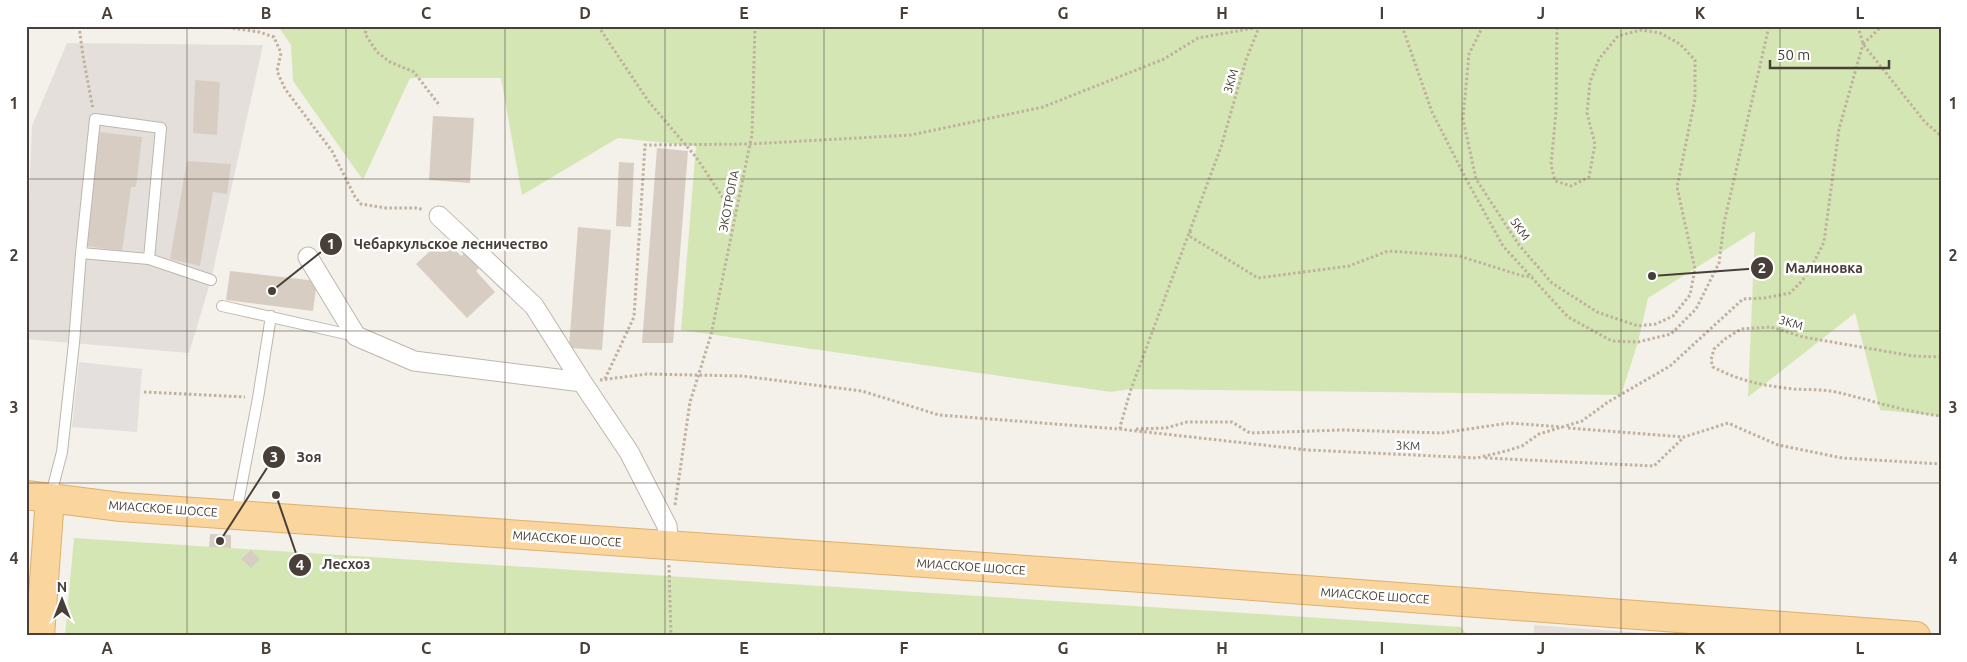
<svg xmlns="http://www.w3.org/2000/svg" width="1967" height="662" font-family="Ubuntu,sans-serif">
	<rect width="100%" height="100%" fill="#f4f0ea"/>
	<path fill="#e4dfdb" d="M67,43L263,45L211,280L189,353L26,339V273L32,126Z
		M1534,625L1682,636H1534Z"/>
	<path fill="#d5e6b5" d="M278,26H1941V416L1880,410L1855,313L1748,397L1755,231L1648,298L1638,342L1621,395L1131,389L1111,392L681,330L696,146L618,138L522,195L501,78H410L363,180L293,81L291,45Z
		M74,538L1461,627L1468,636H65Z"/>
	<path fill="#e3e0de" d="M79,362L142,369L137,432L72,427Z"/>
	<path fill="#d8cdc3" d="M195,80L220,82L217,135L193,133Z
		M433,116L474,118L470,183L429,180Z
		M98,132L142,137L136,187H131L122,251L86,246Z
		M657,148L688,151L673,343H642Z
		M187,161L231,164L227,194L213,192L200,266L170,259Z
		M619,162L634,163L631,227L616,226Z
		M578,227L611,230L602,350L569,348Z
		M444,238L461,256L465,253L479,268L476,271L495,292L467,318L416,264Z
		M230,271L317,281L313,311L226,300Z
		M210,534L231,535V548L209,547Z
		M251,550L260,559L251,568L241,559Z"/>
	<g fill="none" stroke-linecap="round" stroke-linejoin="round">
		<g stroke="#bfb6ac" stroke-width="12">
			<path id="service" d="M149,259L211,280
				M222,306L355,336
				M50,498L62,452L74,343L81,253L95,119L161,128L149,259L81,253
				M236,514L258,398L271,316"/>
		</g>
		<g stroke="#bfb6ac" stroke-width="21">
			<path id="minor" d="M439,216L534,306L582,382L629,452L667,526L669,546
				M308,257L356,336L414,361L582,382"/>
		</g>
		<g stroke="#dfb06d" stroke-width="30">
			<path id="primary" d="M26,495L121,507L1199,582L1916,636
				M40,636L50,498"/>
		</g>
		<path stroke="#c0b19e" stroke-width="3" stroke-dasharray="2.5 2.5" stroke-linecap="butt" d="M79,26L83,56L93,109
			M218,26L259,32L274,37L281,53L277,71L285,89L332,151L355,197L361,204L386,208H418L423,210
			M367,26L365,34L377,52L390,62L414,72L440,106
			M598,26L649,102L696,157L735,216
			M1402,26L1432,112L1466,179L1503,246L1568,317L1612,341L1638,342L1671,334L1696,309L1719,263L1724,223L1769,26
			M1483,26L1469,54L1463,119L1476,179L1519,245L1552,283L1597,312L1638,326L1656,324L1673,316L1690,295L1695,269L1677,187L1695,99V60L1680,44L1660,33L1641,30L1618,36L1599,59L1590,82L1587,113L1595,144L1589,177L1571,186L1555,181L1551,165L1556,112L1557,26
			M1858,26L1863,44L1925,122L1941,136
			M1863,44L1882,26
			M1190,231L1191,237L1258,278L1349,266L1388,251L1459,256L1523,276L1533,277
			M1941,357L1913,356L1803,337L1771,327L1741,329L1725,339L1714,349L1711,360L1713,367C1739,381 1765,386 1794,389C1808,390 1822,389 1836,392C1871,400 1905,412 1941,416
			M605,379L634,317L645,145L750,144L911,135L1043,107L1164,59L1198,38L1260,27
			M600,380L647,374L742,376L862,391L939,415L1119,429L1308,450L1477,458L1506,451L1522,446L1539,434L1582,421L1608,402L1670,366L1743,299L1765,298L1790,293L1801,282L1810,270L1824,242L1839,129L1863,44
			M144,392L245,397
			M1568,428L1684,437L1728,423L1778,445L1842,458L1941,464
			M1121,429L1120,427L1131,389L1221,147L1246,60L1259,27
			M1136,429L1166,428L1187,422H1232L1250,433L1343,430L1442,433L1509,423L1562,427
			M1485,458L1654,466L1684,437
			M675,505L690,402L711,335L752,134L755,26
			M669,565L671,636"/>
		<use href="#service" stroke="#fff" stroke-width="10"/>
		<use href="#minor" stroke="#fff" stroke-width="19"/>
		<use href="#primary" stroke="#fad59d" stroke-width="28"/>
	</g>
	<path fill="none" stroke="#484038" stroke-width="1" stroke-opacity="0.55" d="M187,26V636M346,26V636M505,26V636M665,26V636M824,26V636M983,26V636M1143,26V636M1302,26V636M1462,26V636M1621,26V636M1780,26V636M26,179H1941M26,331H1941M26,483H1941"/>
	<g text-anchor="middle" stroke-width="5" stroke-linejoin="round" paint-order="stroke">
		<g font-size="12" fill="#484038" stroke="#fff">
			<text transform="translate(1231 81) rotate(-73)" y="4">3КМ</text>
			<text transform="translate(729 201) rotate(-79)" y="4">ЭКОТРОПА</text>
			<text transform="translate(1520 229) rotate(55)" y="4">5КМ</text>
			<text transform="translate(1791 323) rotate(17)" y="4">3КМ</text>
			<text transform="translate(1408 446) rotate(2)" y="4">3КМ</text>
			<text transform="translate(163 509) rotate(4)" y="4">МИАССКОЕ ШОССЕ</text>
			<text transform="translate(567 539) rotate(4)" y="4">МИАССКОЕ ШОССЕ</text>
			<text transform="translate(971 567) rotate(4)" y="4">МИАССКОЕ ШОССЕ</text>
			<text transform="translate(1375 596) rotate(4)" y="4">МИАССКОЕ ШОССЕ</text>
		</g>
	</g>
	<path fill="none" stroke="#484038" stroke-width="2" d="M272 291L331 244M1652 276L1762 268M220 541L274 457M276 495L300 565"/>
	<g fill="#484038" stroke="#fff" stroke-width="2">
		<circle cx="272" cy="291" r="5"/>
		<circle cx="1652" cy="276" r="5"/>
		<circle cx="220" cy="541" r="5"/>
		<circle cx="276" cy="495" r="5"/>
		<circle cx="331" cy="244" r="12"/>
		<circle cx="1762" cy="268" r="12"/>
		<circle cx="274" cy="457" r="12"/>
		<circle cx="300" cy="565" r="12"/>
	</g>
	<g font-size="15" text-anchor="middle" font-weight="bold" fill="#fff">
		<text x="331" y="249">1</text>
		<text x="1762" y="273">2</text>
		<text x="274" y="462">3</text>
		<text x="300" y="570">4</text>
	</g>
	<g font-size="14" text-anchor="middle" font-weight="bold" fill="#484038" stroke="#fff" stroke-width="5" stroke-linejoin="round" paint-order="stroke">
		<text x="451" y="249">Чебаркульское лесничество</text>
		<text x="1824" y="273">Малиновка</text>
		<text x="309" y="462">Зоя</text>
		<text x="346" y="569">Лесхоз</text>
	</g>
	<rect width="1967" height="662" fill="none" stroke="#ffffff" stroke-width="55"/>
	<g transform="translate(62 600)" stroke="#ffffff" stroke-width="4" paint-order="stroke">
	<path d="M0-4L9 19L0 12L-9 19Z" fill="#484038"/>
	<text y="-8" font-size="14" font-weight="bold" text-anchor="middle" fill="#484038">N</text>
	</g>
	<path d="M1770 60v8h119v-8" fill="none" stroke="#484038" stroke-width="2.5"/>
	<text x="1777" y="60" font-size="15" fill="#484038" stroke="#ffffff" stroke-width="4" paint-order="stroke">50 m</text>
	<rect x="28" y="28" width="1912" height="606" fill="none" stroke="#484038" stroke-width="2"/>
	<g font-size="16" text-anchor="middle" font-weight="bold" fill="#484038">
		<text x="107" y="19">A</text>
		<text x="266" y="19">B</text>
		<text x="426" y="19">C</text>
		<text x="585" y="19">D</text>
		<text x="744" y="19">E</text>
		<text x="904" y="19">F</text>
		<text x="1063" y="19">G</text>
		<text x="1222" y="19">H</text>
		<text x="1382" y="19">I</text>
		<text x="1541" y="19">J</text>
		<text x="1700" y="19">K</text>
		<text x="1860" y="19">L</text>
		<text x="14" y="109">1</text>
		<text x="1953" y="109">1</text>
		<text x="14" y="261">2</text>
		<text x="1953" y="261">2</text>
		<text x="14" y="413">3</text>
		<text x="1953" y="413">3</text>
		<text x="14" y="564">4</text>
		<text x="1953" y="564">4</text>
		<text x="107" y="654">A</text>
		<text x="266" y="654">B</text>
		<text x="426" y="654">C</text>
		<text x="585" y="654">D</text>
		<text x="744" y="654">E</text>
		<text x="904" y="654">F</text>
		<text x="1063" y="654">G</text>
		<text x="1222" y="654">H</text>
		<text x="1382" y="654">I</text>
		<text x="1541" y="654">J</text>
		<text x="1700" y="654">K</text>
		<text x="1860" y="654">L</text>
	</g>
</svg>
